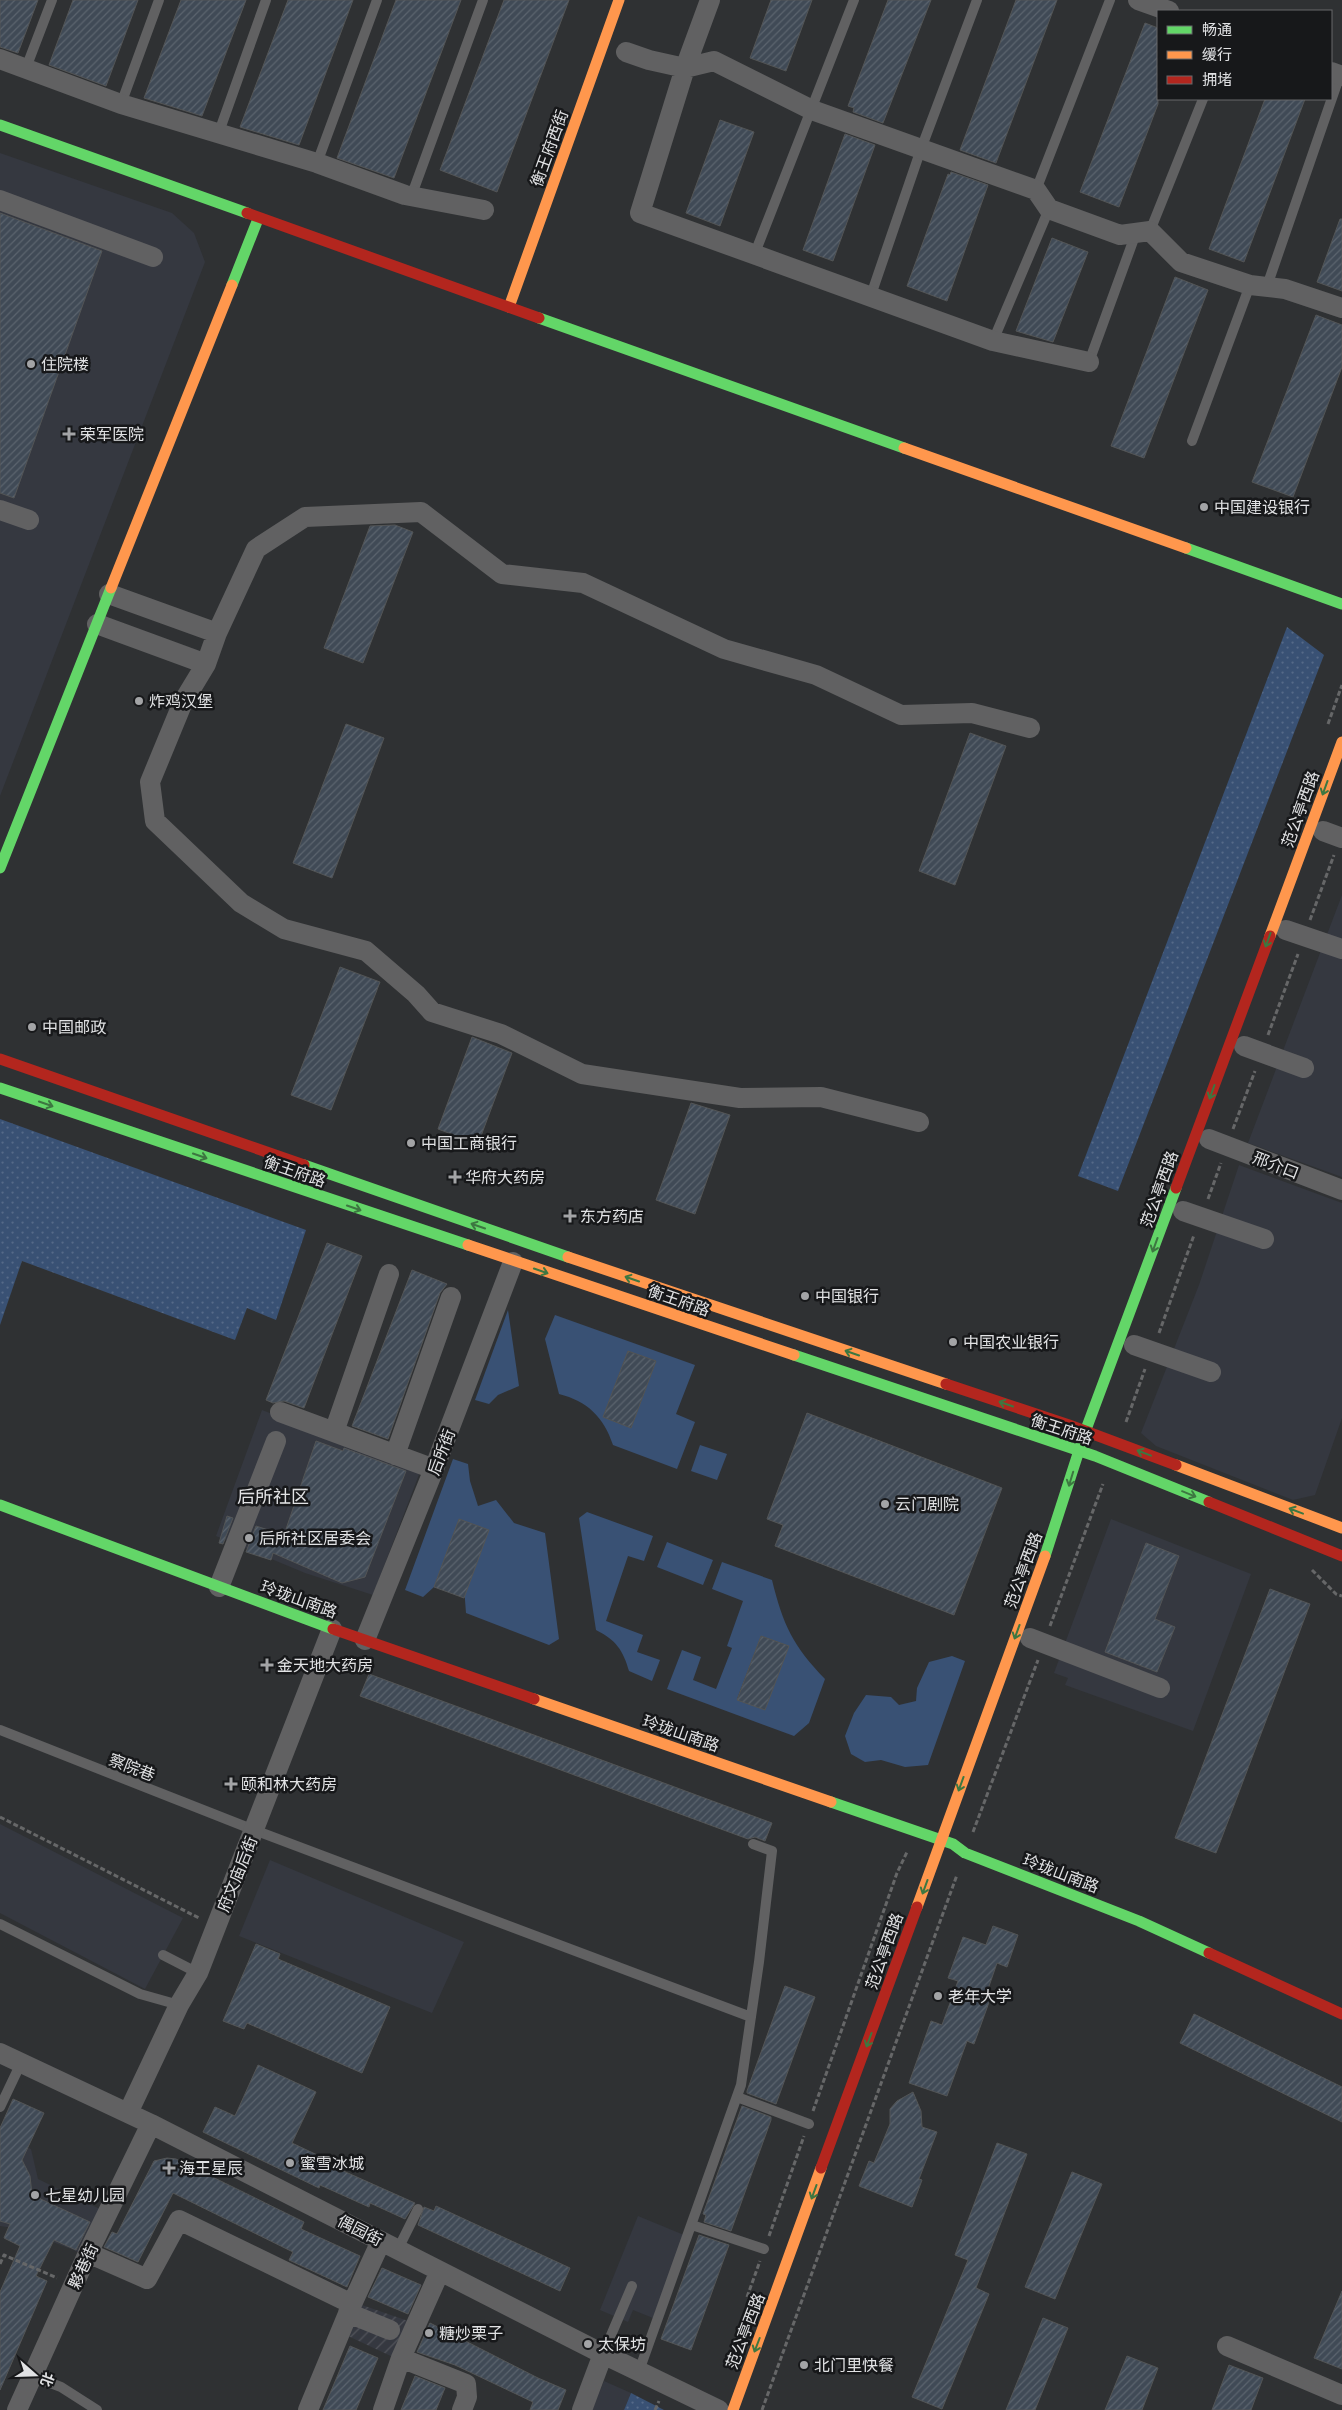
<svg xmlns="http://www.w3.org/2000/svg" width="1342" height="2410" font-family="'Space Grotesk','Noto Sans SC',sans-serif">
	<defs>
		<pattern id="industrial-furrows" width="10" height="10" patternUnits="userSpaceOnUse" patternTransform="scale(1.25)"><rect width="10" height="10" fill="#353840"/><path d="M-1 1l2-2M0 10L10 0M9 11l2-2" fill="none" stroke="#52545b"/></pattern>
		<pattern id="park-dots" width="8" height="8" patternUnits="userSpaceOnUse" patternTransform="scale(1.25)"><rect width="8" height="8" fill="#395174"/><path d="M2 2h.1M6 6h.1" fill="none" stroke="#556a88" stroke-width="1.8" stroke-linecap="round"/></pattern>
		<pattern id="building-hatch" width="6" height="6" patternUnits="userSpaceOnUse" patternTransform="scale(1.25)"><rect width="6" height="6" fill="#404a56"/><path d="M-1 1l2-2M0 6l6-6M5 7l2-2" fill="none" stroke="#5b646e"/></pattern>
	</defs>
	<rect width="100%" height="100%" fill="#2f3133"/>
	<path fill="#353840" d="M0,153L172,213L194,233L205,262L0,796Z
		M1342,895V1177L1248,1143Z
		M1239,1165L1342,1203V1418L1315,1495L1293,1500L1156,1446L1141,1433L1199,1285Z
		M262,1410L420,1472L373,1595L305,1573L216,1536Z
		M1111,1519L1251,1574L1193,1731L1065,1685L1068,1678L1054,1673Z
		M0,1824L183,1918L145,1989L0,1913Z
		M270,1860L464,1942L432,2013L239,1936Z
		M0,2136L31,2149L38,2179L102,2210L81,2253L20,2229L0,2226Z
		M638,2216L684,2235L653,2318L633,2310L628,2322L600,2310Z
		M604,2381L631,2393L624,2410H592Z"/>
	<path fill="url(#industrial-furrows)" d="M362,2305L411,2322L393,2357L348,2336Z"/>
	<path fill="#395174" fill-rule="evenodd" d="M508,1310L519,1386L498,1395L489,1404L475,1400Z
		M555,1315L695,1365L676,1414L695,1422L677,1469L613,1445C604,1417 587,1401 559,1394L545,1339ZM628,1351L656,1361L631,1428L603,1417Z
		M700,1445L727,1454L717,1480L691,1471Z
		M453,1459L468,1464L470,1481L478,1506L496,1500L514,1523L545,1533L559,1639L549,1645L466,1613L459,1520L434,1587L423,1597L405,1590Z
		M587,1512L653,1536L644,1561L628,1556L606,1621L643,1635L637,1652L660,1660L652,1681L629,1671C623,1650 616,1640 596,1630L579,1518Z
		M667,1542L713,1560L703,1585L657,1567Z
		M722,1562L772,1580C783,1625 793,1646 825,1679L809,1723L794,1736L667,1689L682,1650L701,1657L693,1680L716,1689L732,1648L727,1646L743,1601L712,1589ZM761,1636L788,1646L765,1710L737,1699Z
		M952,1656L965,1661L928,1765L905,1767L881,1760L865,1762L851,1754L845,1736L854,1713L866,1695L891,1697L899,1705L916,1701L917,1688L929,1662Z"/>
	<path fill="url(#park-dots)" d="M1287,627L1324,655L1118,1191L1078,1176Z
		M0,1119L306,1230L276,1320L247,1308L235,1340L22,1261L0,1325Z
		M631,2393L664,2410H624Z"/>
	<path fill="url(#building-hatch)" stroke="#535556" d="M0,0H38L18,53L0,47Z
		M73,0H138L106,86L49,65Z
		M181,0H246L202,116L144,98Z
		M288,0H353L299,145L240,127Z
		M396,0H461L394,178L337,158Z
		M504,0H569L497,192L440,170Z
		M771,0H812L786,71L750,58Z
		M888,0H931L883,123L853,112L854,108L848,106Z
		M1016,0H1057L996,163L960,150Z
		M1145,23L1158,28V104L1119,207L1080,192Z
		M1265,99H1305L1244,262L1209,249Z
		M720,120L754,132L720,226L686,213Z
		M845,134L875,145L833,261L803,250Z
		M951,172L988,185L947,301L907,286L948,174L950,175Z
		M0,213L102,251L14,498L0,493Z
		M1340,219H1342V291L1317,282Z
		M1052,238L1088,252L1053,342L1016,331Z
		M1175,277L1208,290L1144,458L1111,446Z
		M1316,315L1342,325V367L1293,497L1252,482Z
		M395,525L413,532L363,663L324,648L370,526Z
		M346,724L384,738L332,878L293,863Z
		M970,733L1006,746L955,885L919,871Z
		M340,967L380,982L331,1110L291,1095Z
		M472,1037L512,1053L478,1144L438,1129Z
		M691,1103L730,1115L695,1214L656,1200Z
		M327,1243L362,1256L304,1408L284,1401L273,1403L266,1400Z
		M412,1270L447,1284L440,1293L388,1439L352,1426Z
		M628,1351L656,1361L631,1428L603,1417Z
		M807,1413L1002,1488L954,1615L775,1546L783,1525L767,1519Z
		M316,1441L343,1451L344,1448L406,1471L365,1577L342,1583L273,1553L271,1560L246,1552L256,1526L284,1535Z
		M227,1516L233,1518L223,1544L219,1543Z
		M459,1519L489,1530L464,1598L434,1587Z
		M1146,1543L1179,1556L1155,1619L1175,1627L1157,1672L1105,1652Z
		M1270,1589L1310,1604L1216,1853L1175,1838Z
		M761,1636L789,1646L765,1710L737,1700Z
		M369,1674L772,1823L765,1841L755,1837L748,1839L360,1696Z
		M993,1926L1018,1935L1007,1967L997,1963L987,1992L992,1994L974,2044L967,2041L947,2096L909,2083L931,2021L942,2025L958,1981L948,1978L963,1937L986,1945Z
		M256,1944L280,1954L278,1959L390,2007L362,2073L247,2023L244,2029L223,2021Z
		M785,1986L815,1997L776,2104L747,2093V2091Z
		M1194,2014L1342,2087V2122L1180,2043Z
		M258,2065L316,2092L292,2143L332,2162L330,2165L415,2203L405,2219L370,2203L369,2207L320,2185L319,2188L203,2132L215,2107L235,2116Z
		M913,2092L921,2111L922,2127L937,2132L919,2179L922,2180L912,2207L859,2186L869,2161L874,2163L890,2124V2109L897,2101Z
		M13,2099L44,2113L22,2160L30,2176L32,2195L90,2222L76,2250L54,2240L36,2276L47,2281L0,2390V2292L20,2246L4,2238L10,2224L0,2221V2128Z
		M742,2106L771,2117V2120L731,2231L704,2222L706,2215L703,2214Z
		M997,2143L1027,2154L976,2288L989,2294L942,2409L912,2397L968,2260L955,2255Z
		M167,2158L176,2159L304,2222L301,2229L360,2256L347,2287L289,2260L293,2252L173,2193L138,2262L104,2247L112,2232L117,2234L154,2161Z
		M1072,2172L1102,2184L1055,2299L1025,2287Z
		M436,2206L570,2268L560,2291L418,2225L424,2207L434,2211Z
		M699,2235L729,2245L691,2350L661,2339Z
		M382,2268L421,2285L408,2314L368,2297Z
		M1342,2291V2369L1314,2358Z
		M1043,2318L1068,2328L1035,2410H1006Z
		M430,2323L538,2378L566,2390L558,2410H530L533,2402L455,2365L417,2352Z
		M350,2346L378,2358L356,2410H323Z
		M1127,2356L1158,2368L1142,2410H1105Z
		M1229,2365L1263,2378L1251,2410H1212Z
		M415,2376L445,2388L436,2410H401Z"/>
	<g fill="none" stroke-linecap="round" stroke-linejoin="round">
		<path stroke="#666768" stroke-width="3" stroke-dasharray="5 2.5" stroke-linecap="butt" d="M1328,724L1342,685
			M1310,920L1334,855
			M1268,1035L1298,954
			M1233,1129L1255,1071
			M1208,1199L1221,1163
			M1159,1333L1194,1235
			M1126,1422L1145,1369
			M1312,1570L1336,1594L1342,1596
			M1050,1626L1103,1484
			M0,1817L199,1918
			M973,1832L1038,1660
			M813,2111L897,1873L907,1852
			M769,2236L804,2136
			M0,2264L4,2255L57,2278
			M747,2297L760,2261
			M655,2410L659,2401
			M762,2410L957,1875"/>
		<path stroke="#616162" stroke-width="10" d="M26,68L52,0
			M121,104L159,0
			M219,132L266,0
			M317,163L377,0
			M1036,190L1110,0
			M411,197L483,0
			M1150,231L1203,99
			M755,253L854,0
			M1267,286L1340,75
			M870,298L921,149L977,0
			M993,341L1049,209
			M1089,362L1136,233
			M1192,441L1250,285
			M0,1730L254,1830L751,2017
			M0,1924L140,1994L179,2005
			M163,1955L198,1973
			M737,2097L809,2124
			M0,2107L21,2063
			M692,2225L764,2249
			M398,2249L418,2209
			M603,2354L632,2286
			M639,2371L741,2085L759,1962L772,1851L753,1844
			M32,2376L61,2387L97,2410"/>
		<path stroke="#616162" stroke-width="20" d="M710,0L685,68L640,213L993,341L1089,362
			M1138,0L1169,11
			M626,52L649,60L685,68L714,61L812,110L1036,190L1049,209L1120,235L1150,231L1181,262L1250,285L1285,289L1342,308
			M0,59L121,104L317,163L405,195L484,210
			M1331,72L1342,76
			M0,200L153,257
			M0,510L29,520
			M109,594L217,633
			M97,624L206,664
			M1323,831L1342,838
			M1286,930L1342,949
			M1244,1046L1304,1068
			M919,1122L821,1097L740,1098L582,1074L501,1034L432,1012L416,994L366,951L284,929L241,903L155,821L150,782L183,702L206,664L217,633L256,549L305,517L421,512L502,574L583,583L724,649L816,675L901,715L972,713L1030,728
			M1209,1139L1342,1190
			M1183,1211L1264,1239
			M1134,1345L1211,1372
			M280,1412L434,1469
			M334,1432L389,1274
			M395,1455L451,1297
			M219,1587L276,1441
			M1030,1638L1160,1688
			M365,1640L434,1469L513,1262
			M0,2053L151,2124L603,2354L719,2410
			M128,2113L179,2005L198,1973L332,1629
			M88,2253L147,2279L179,2220L352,2304
			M348,2313L390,2330
			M1227,2346L1342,2395
			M401,2358L466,2384L467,2397L462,2410
			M17,2410L88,2253L151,2124
			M308,2410L352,2304L381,2241
			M383,2410L401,2358L440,2271
			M582,2410L603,2354"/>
		<path stroke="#63d668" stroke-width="11" d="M0,125L247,213
			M232,285L258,219
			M539,318L904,448
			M1186,548L1342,604
			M0,868L111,588
			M0,1088L468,1245
			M304,1165L568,1257
			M794,1355L1095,1456L1209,1502
			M0,1505L333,1629
			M1045,1556L1085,1432L1176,1188
			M831,1802L953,1844L965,1853L1139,1921L1209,1953"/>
		<path stroke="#ff974d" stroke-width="11" d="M509,307L619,0
			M904,448L1186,548
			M111,588L232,285
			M1270,936L1342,742
			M468,1245L794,1355
			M568,1257L946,1384
			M1176,1465L1342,1528
			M534,1699L831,1802
			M917,1907L1045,1556
			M733,2410L821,2168"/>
		<path stroke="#b3261e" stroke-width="11" d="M247,213L539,318
			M0,1059L304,1165
			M1176,1188L1270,936
			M946,1384L1069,1425L1176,1465
			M1209,1502L1342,1556
			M333,1629L534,1699
			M1209,1953L1342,2014
			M821,2168L917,1907"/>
	</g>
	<defs><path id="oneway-shaft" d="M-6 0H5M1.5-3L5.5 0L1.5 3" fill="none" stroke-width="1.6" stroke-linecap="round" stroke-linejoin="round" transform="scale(1.25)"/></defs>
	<g stroke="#3d7741">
		<use href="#oneway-shaft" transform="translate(1325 788) rotate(110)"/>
		<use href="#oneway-shaft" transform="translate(1268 940) rotate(110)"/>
		<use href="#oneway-shaft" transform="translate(1212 1092) rotate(110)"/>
		<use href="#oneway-shaft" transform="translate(46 1104) rotate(19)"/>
		<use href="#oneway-shaft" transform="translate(200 1156) rotate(19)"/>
		<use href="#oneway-shaft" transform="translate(354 1208) rotate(19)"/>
		<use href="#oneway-shaft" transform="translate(478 1226) rotate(-161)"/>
		<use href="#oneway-shaft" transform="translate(1155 1245) rotate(110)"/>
		<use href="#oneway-shaft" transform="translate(541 1271) rotate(19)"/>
		<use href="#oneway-shaft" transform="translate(632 1279) rotate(-161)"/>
		<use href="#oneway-shaft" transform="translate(852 1353) rotate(-161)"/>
		<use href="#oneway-shaft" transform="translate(1006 1404) rotate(-161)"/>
		<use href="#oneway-shaft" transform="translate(1144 1453) rotate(-159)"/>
		<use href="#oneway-shaft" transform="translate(1071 1479) rotate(107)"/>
		<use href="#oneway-shaft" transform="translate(1189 1494) rotate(22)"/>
		<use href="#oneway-shaft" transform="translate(1296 1511) rotate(-159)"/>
		<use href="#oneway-shaft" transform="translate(1017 1632) rotate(110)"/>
		<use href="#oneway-shaft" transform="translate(961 1784) rotate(110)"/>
		<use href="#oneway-shaft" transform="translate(925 1887) rotate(110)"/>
		<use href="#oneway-shaft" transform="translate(869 2040) rotate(110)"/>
		<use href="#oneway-shaft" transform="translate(814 2192) rotate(110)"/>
		<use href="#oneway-shaft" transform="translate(757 2345) rotate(111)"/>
	</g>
	<g fill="#a3a4a6" stroke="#17181a" stroke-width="2">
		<circle cx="31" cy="364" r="5"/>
		<path d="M66.5 426.5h5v5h5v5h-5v5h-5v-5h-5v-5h5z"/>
		<circle cx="1204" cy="507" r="5"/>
		<circle cx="139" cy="701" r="5"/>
		<circle cx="32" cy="1027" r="5"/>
		<circle cx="411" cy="1143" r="5"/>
		<path d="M452.5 1169.5h5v5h5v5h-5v5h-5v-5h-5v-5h5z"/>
		<path d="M567.5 1208.5h5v5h5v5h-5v5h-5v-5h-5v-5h5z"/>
		<circle cx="805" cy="1296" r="5"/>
		<circle cx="953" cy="1342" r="5"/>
		<circle cx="885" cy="1504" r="5"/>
		<circle cx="249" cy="1538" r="5"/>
		<path d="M264.5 1657.5h5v5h5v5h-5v5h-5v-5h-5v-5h5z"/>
		<path d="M228.5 1776.5h5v5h5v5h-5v5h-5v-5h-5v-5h5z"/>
		<circle cx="938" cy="1996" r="5"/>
		<circle cx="290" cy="2163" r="5"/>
		<path d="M166.5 2160.5h5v5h5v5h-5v5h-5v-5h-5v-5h5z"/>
		<circle cx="35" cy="2195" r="5"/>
		<circle cx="429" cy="2333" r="5"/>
		<circle cx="588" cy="2344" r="5"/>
		<circle cx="804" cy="2365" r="5"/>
	</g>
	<g text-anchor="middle" stroke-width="5" stroke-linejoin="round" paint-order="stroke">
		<g font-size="16" fill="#e1e2e4" stroke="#17181a">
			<text transform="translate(549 148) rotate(-70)" y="6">衡王府西街</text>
			<text transform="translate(1300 809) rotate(-70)" y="6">范公亭西路</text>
			<text transform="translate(1276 1165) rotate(21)" y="6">邢介口</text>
			<text transform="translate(295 1171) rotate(19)" y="6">衡王府路</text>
			<text transform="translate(1159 1189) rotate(-70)" y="6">范公亭西路</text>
			<text transform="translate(679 1300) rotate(19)" y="6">衡王府路</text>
			<text transform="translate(1062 1429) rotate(18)" y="6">衡王府路</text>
			<text transform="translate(441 1452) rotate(-69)" y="6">后所街</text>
			<text transform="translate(1023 1570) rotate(-70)" y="6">范公亭西路</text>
			<text transform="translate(299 1599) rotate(20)" y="6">玲珑山南路</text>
			<text transform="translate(681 1733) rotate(19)" y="6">玲珑山南路</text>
			<text transform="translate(132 1767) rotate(21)" y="6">察院巷</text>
			<text transform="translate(1061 1873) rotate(21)" y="6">玲珑山南路</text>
			<text transform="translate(237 1874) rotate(-68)" y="6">府文庙后街</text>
			<text transform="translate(884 1951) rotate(-70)" y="6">范公亭西路</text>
			<text transform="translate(360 2230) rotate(27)" y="6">偶园街</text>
			<text transform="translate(83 2266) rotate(-65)" y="6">夥巷街</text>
			<text transform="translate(745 2331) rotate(-69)" y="6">范公亭西路</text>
		</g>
		<g font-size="16" fill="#e1e2e4" stroke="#17181a" text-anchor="start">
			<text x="41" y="370">住院楼</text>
			<text x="80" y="440">荣军医院</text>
			<text x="1214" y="513">中国建设银行</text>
			<text x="149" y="707">炸鸡汉堡</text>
			<text x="42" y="1033">中国邮政</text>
			<text x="421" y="1149">中国工商银行</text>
			<text x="465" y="1183">华府大药房</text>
			<text x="580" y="1222">东方药店</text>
			<text x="815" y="1302">中国银行</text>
			<text x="963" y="1348">中国农业银行</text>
			<text x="895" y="1510">云门剧院</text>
			<text x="259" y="1544">后所社区居委会</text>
			<text x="277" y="1671">金天地大药房</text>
			<text x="241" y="1790">颐和林大药房</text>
			<text x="948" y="2002">老年大学</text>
			<text x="300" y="2169">蜜雪冰城</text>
			<text x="179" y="2174">海王星辰</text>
			<text x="45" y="2201">七星幼儿园</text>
			<text x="439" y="2339">糖炒栗子</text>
			<text x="598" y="2350">太保坊</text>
			<text x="814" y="2371">北门里快餐</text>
		</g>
		<g font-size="18" fill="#e1e2e4" stroke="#17181a">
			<text x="273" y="1503">后所社区</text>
		</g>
	</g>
	<rect x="1157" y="10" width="175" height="90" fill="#17181a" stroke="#68696b"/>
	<rect x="1167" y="26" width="25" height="8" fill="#63d668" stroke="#68696b"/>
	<text x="1202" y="35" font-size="15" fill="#e1e2e4">畅通</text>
	<rect x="1167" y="51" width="25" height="8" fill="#ff974d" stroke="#68696b"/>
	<text x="1202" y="60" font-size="15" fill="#e1e2e4">缓行</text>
	<rect x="1167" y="76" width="25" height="8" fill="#b3261e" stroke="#68696b"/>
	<text x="1202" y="85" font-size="15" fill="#e1e2e4">拥堵</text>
	<g transform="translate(35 2375) rotate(110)" stroke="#17181a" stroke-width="4" paint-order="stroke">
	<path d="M0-4L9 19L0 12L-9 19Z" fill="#e1e2e4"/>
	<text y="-8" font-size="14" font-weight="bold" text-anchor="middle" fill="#e1e2e4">北</text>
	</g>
</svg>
